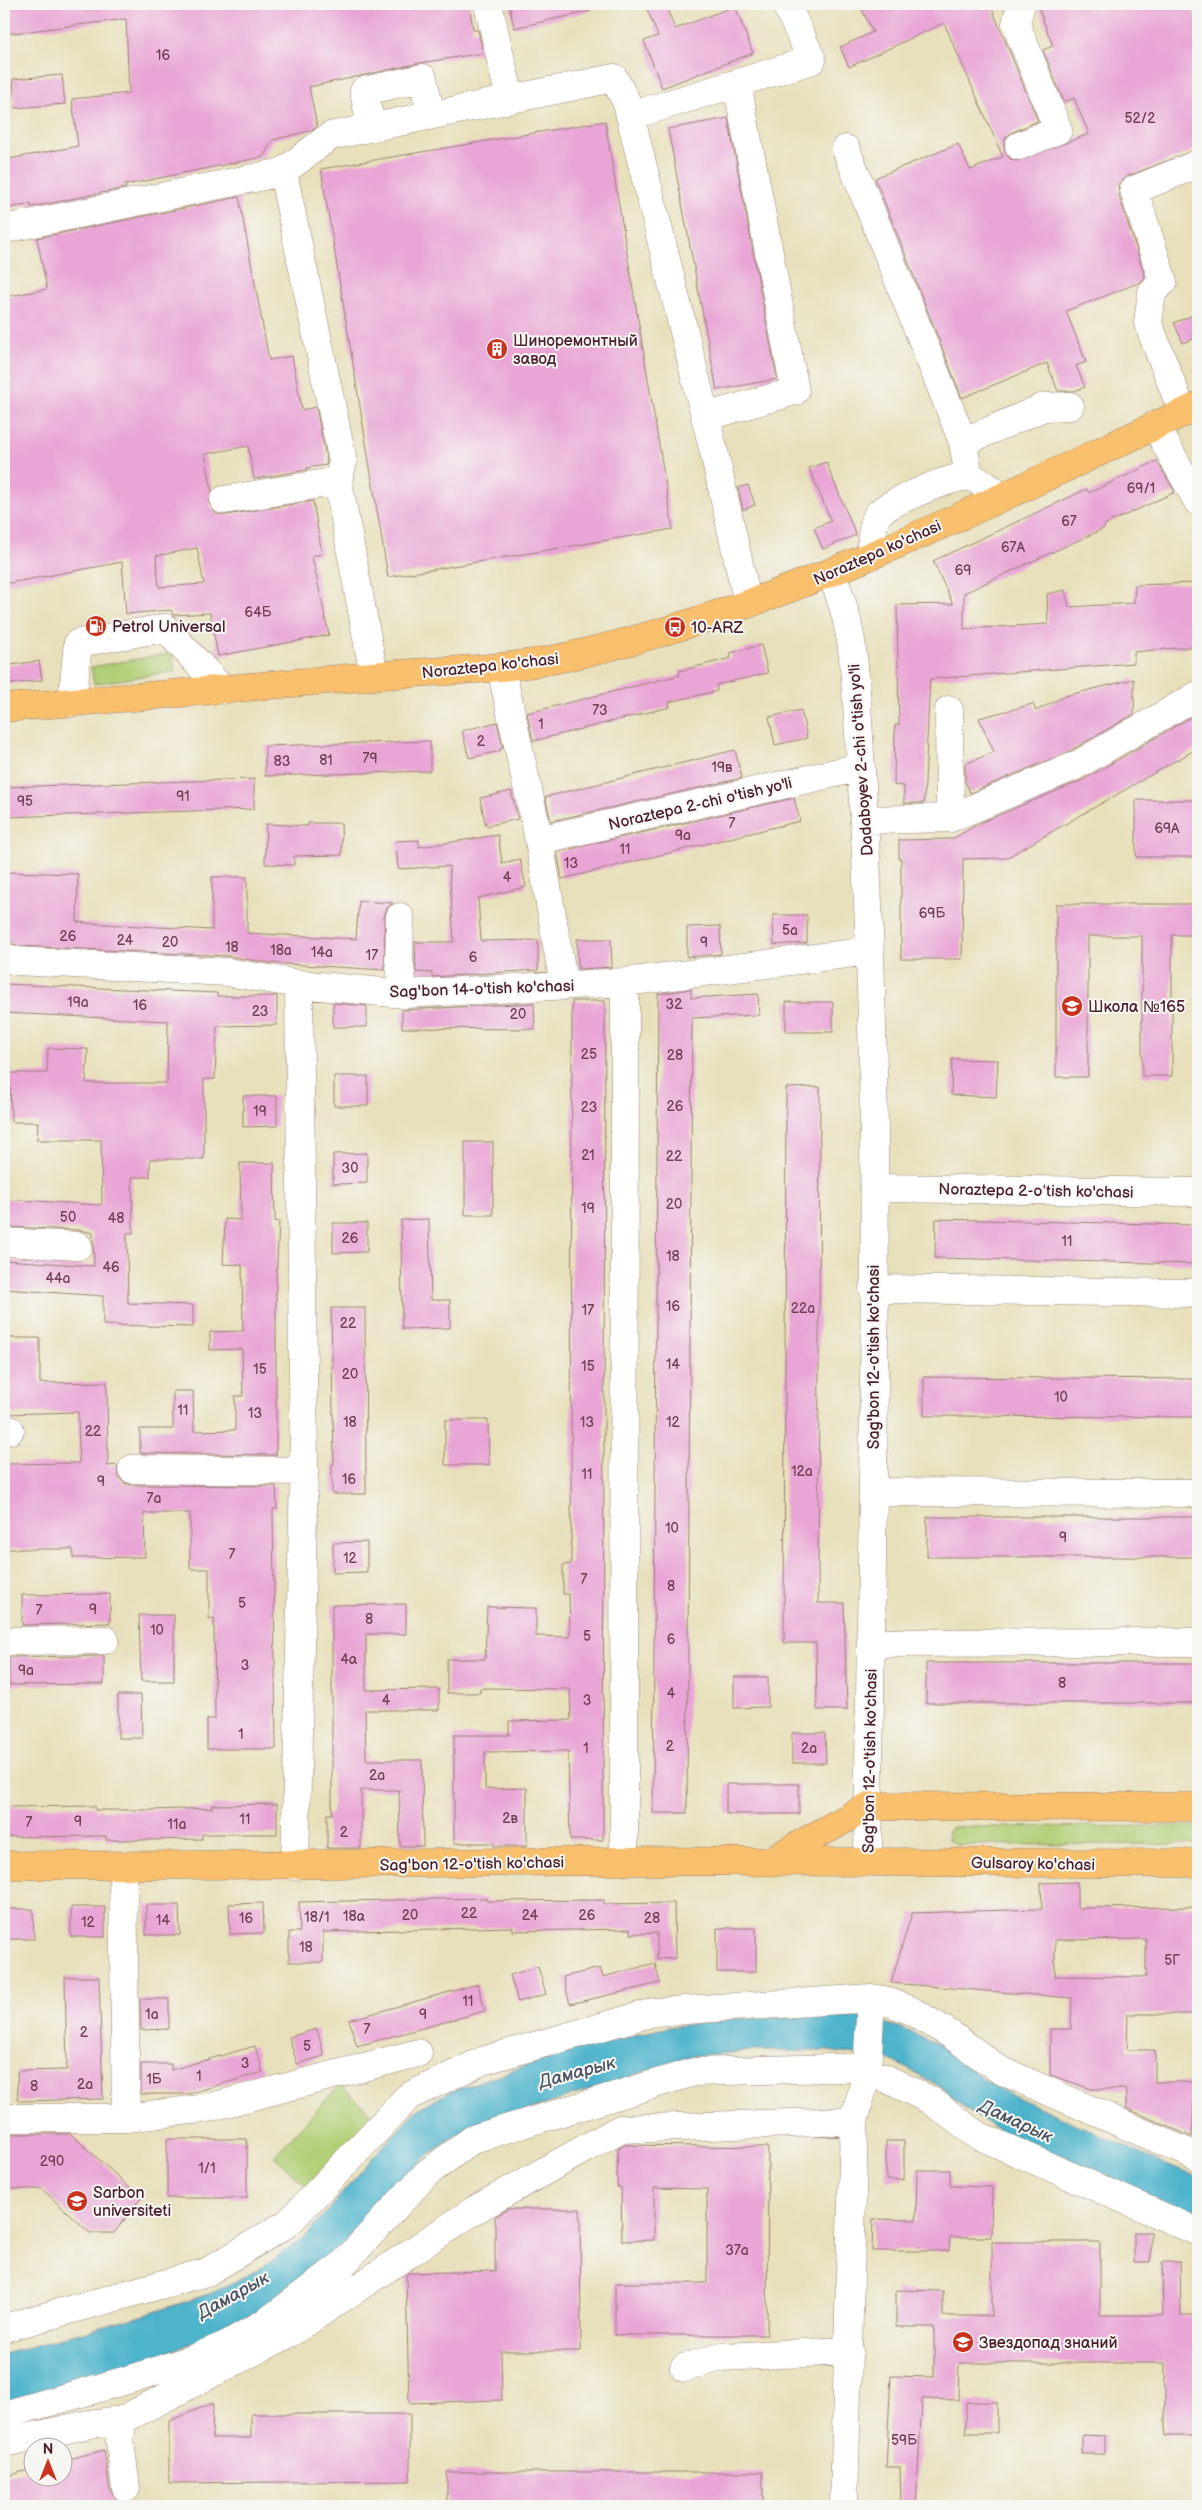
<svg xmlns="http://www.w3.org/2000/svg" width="1202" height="2510" font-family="'Balsamiq Sans',sans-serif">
	<rect width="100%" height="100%" fill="#f6f6f2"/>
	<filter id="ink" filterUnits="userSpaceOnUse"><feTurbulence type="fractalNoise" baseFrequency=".02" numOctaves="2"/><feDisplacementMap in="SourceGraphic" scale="10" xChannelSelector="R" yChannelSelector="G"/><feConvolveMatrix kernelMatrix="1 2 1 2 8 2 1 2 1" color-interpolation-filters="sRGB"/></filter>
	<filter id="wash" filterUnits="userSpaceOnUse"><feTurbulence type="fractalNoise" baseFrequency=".0096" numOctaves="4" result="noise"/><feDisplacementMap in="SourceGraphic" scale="20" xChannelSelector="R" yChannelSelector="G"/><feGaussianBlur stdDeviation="1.12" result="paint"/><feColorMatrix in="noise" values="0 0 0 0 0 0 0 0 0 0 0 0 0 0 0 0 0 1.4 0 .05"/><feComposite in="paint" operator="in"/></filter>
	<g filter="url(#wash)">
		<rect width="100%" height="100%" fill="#e8e0bb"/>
		<path fill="#b1cf76" stroke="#7e7750" d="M172,653L175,671L94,684L91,667Z
			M1198,1826V1844L957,1845L948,1840V1831L955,1827Z
			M340,2085L378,2120L312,2191L274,2156Z"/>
		<path fill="#4db4cc" stroke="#4c6a7c" d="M855,2016L901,2028L942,2046L993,2086L1163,2164L1198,2177V2218L1013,2139L968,2111L938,2085L893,2061L829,2051H749L693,2056L468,2130C460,2135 449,2139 442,2145C393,2181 359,2234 313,2273C226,2345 110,2372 4,2404V2354L145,2315L212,2293L263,2267L306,2236L374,2156L418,2109L449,2092L568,2051L669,2027L731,2019Z"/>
		<g id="blocks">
			<path fill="#e9a5d5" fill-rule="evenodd" d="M4,4H469L473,30H478L483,53L420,63L309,87L317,126L313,130L273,140L263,157L125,185L126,188L31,207V204L4,209V160L78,146L72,99L129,93L126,19L6,34Z
				M509,4H590L591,11L514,28Z
				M645,4H665L675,29L735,6L753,53L662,88L644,41L658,36Z
				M859,4H990L1038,121L1013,132L1006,137L1004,144L1005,152L1010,159L1017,161L1089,134L1074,98L1064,102L1043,50L1053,46L1037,4H1190L1198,24V149L1128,176L1118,184L1119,195L1145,277L1141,282L1066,311L1086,362L1076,366L1085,387L1074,391H1058L1047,363L962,398L875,178L958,144L970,170L1003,157L944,23L849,67L840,47L873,32Z
				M62,75L65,104L15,108L13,79Z
				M728,118L777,379L717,390L668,129Z
				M605,121L673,529L388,577L321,169Z
				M239,197L269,360L292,356L302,410L316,407L327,462L326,465L307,468V470L254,479L248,446L205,454L212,491L209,503L216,514L226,515L313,501L322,554L312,556L329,635L218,656L210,613L173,615L171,610L126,614L122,562L4,584V297L47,289L37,238ZM197,548L204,584L159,587L156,556Z
				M1198,313V337L1183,343L1174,323Z
				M1157,461L1175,492L1104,525L1105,528L964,593V629L1048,624L1047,594L1065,590L1069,607L1134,603L1135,585L1198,583V646L1134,652V663L930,679L924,803H904V786L894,785L895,725H899L897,605L953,604L933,561L1087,489L1089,493Z
				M826,462L856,535L823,549L814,528L831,521L809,468Z
				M748,485L755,505L743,510L738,488Z
				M761,645L768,673L716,685L717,691L669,702L670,707L533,741L527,713L680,675L679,671L731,658L730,653Z
				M39,661L42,680L4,685V666Z
				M1134,679V714L1068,752L970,793L965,781V764L994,752L979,718L1033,704L1036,711L1065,696Z
				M801,710L807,738L775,745L769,717Z
				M1198,713V748L1006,858L963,859L962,959H901V859H899V840L952,839L982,822L1083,780Z
				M497,722L503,748L500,749V751L469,758L462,731Z
				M430,741V771L265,776V746Z
				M735,750L742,778L551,821L545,797Z
				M254,779V809L4,817V787Z
				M511,791L518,819L486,826L480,798Z
				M794,798L800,821L562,879L557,852Z
				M1136,800H1198V857H1136Z
				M308,823H341L342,855L294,856V865L265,864L266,824L308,826Z
				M498,835L502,863L520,859L526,887L478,898L481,941L538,940V970L432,977V973L416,972L415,942H454L449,866L398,869L396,841L419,840V847Z
				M4,872L78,874L77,922L86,923L212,930V877H247V933L356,939L359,901L393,903L387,908L384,917L385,970L270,963L228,956L20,946L4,942Z
				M1056,904H1198V935H1172V1076H1142V936H1088V1077H1056Z
				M773,915H807V943L774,945Z
				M720,926L721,954L687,957V927Z
				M577,939H611L612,967L578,969Z
				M4,984L217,993V996H277V1025L217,1026L215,1079H204V1159H150V1177H132L133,1233H127L128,1303L193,1305V1327L103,1325V1296L4,1289V1260L94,1266L93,1233L79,1230L4,1227V1199L99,1205L102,1203L101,1140H37L38,1122H11L10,1073H47L48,1048L88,1049L86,1083H167L168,1021L4,1013Z
				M691,989V998L758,994L759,1015L692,1018L687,1813H653L658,994Z
				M572,1001H605L603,1840H570L568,1751L485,1752V1789L527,1788V1846H494L493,1843H454V1735H509V1721L571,1720L570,1689L480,1688V1693H447V1659H485L487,1607L536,1608V1636L570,1637L569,1594H563V1565L571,1564Z
				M786,1002H833V1032H786Z
				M333,1003L367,1006V1027H333Z
				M534,1003L535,1029L402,1028V1010Z
				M952,1059L998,1060L996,1097L951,1095Z
				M334,1076H368V1106H334Z
				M820,1087L818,1603H844L847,1710H817L816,1643H784L786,1088Z
				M243,1096H277V1126L243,1127Z
				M465,1142H493V1215H465Z
				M367,1153V1183L333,1184V1154Z
				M240,1163H274L275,1221L279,1222L276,1283V1455L140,1453V1429H173V1391H193L194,1431L235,1430V1396H243L242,1349L210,1350V1332L243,1331L242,1265L223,1264L225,1219L241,1220Z
				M429,1219L431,1300H450V1328L402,1329L401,1220Z
				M936,1219L1198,1225V1264L935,1258Z
				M333,1223H367V1252L333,1253Z
				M331,1308H365L366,1494H332V1464H334Z
				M4,1338H40V1383L107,1382L108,1466L117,1465L118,1476L124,1483L132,1485L276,1486L277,1509H273L276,1749H207V1719H215L214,1618L209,1619V1569H190V1513H144L145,1557L73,1558V1549H4V1464L79,1463L78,1412L4,1414Z
				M924,1377L1198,1379V1417L924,1416Z
				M445,1420H488L489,1465H445Z
				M927,1517H1198V1557H927Z
				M367,1542V1572L333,1573V1543Z
				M110,1594V1623L22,1625V1595Z
				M406,1604V1634H366V1690L439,1689V1710H365L366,1760H422L423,1846H400L399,1790H361V1848H327V1814H332V1605Z
				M139,1615H174V1681H141Z
				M104,1656V1684L9,1685V1657Z
				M926,1663H1198V1703H926Z
				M734,1677H768V1707L734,1708Z
				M118,1695H141L142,1738H118Z
				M792,1733H825L826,1763H792Z
				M726,1784H799V1814H726Z
				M277,1804V1834H202V1839L140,1840H106V1836L4,1837V1807L95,1806V1810H152L212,1808V1805Z
				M1077,1882V1908L1198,1907V2014H1128L1127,2050H1155V2082H1198V2100H1194L1192,2137L1126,2108V2089H1091L1050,2075V2029H1071L1072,1998L891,1983L912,1913L1042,1909L1041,1883ZM1146,1939V1977L1055,1976V1940Z
				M486,1898V1901L604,1900V1904L674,1903L675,1958L657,1959V1933L631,1934L630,1929L513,1931V1927L323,1932V1962H289V1932H300L299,1902Z
				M263,1903L264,1933L230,1934L229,1904Z
				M146,1905H179L180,1935H146Z
				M71,1907H105V1937H71Z
				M4,1909H33L34,1939H4Z
				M717,1928H756V1972H717Z
				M655,1963L660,1983L570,2004L563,1977L600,1968L603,1977Z
				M538,1967L546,1994L518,2002L510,1975Z
				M65,1977H99L103,2099L18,2101L17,2071L67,2070Z
				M478,1984L485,2011L357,2046L349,2020Z
				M140,1999H169V2029L141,2030Z
				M317,2029L324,2056L297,2064L289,2037Z
				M255,2046L263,2072L188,2094H141V2064H171V2070Z
				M4,2134H71L141,2198L114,2233H90L42,2189H4Z
				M167,2139H247V2198H167Z
				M886,2141H904V2180H886Z
				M624,2145L768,2147L767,2335H615V2283H707V2189L654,2188V2240L622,2241L621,2187H617L618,2148Z
				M917,2170H950V2186L992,2187L991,2237H950L949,2251H872L873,2219L916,2220Z
				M508,2209H580L581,2351H501L502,2400L409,2403L406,2275L409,2273L495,2271V2217Z
				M1134,2232H1151V2262H1134Z
				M992,2242H1100V2315H1163L1162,2262H1180L1181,2315H1198V2436H1165V2363H959L958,2400L922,2399L916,2506H901L900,2467H886L891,2376L934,2377V2327H896V2290L943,2291V2316H992Z
				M966,2402H997V2433H966Z
				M213,2403L212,2438H251V2414H410V2481L169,2483V2421Z
				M1082,2435L1105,2436V2454H1082Z
				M104,2450L110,2490L117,2500L94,2506H4V2477L32,2469V2478H62V2461Z
				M447,2472H763V2506H447Z"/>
		</g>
	</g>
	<g filter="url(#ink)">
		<use href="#blocks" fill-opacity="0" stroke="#998073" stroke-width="1"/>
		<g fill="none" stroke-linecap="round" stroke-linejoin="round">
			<g stroke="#998073" stroke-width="29">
				<path id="minor" d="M488,4L510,99
					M630,116L812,60L786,4
					M371,127L364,91L423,78L431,115
					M1019,146L1058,130L1016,24L1021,4
					M846,149L963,442L969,477
					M283,172L330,136L614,78L627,103L714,452L748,604
					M4,229L283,172L343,462L338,481
					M1183,413L1148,323L1152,292L1163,282L1134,190L1198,164
					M705,417L795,391L737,83
					M1155,425L1198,502
					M963,442L1044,407L1070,406
					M224,500L338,481L374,676
					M870,556C872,544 871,521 880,512C891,502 956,474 969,477C979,479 992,490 1002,496
					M831,574C854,625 854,665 858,719C861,773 865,827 867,881C882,1207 871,1534 868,1861
					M501,668L539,840L564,986
					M72,703L78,643L165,628L223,690
					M950,818L1075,766L1198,695
					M864,820L950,818L949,710
					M539,840L861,767
					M400,917L399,960L404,994
					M4,957L17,961L227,972L299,984L404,994L625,982L870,951
					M874,1188L1198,1192
					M4,1242L78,1246
					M873,1289L1198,1293
					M4,1431L10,1430
					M132,1469L304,1471
					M873,1492L1198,1493
					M4,1641L105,1640
					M871,1643L1198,1642
					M624,1861L625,982
					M123,1866L126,2118
					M295,1866L304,1471L299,984
					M867,2073L885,2078L930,2100L975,2134L1198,2232
					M4,2118H126L207,2108L418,2053
					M4,2328L207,2272L288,2223L409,2096L482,2061L654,2012L871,1998L884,2000L912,2011L950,2034L1000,2070L1198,2157
					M684,2368L720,2357L849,2351
					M4,2415L134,2378L195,2358L226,2345L269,2320L342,2265L426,2174L473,2139L694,2072L867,2067
					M122,2420L290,2333L473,2211L620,2129L854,2121
					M4,2443L89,2424L122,2420L120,2442L126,2488
					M844,2506L854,2121L867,2073L871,1998"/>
			</g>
			<g stroke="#998073" stroke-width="29">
				<path id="major" d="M4,708C127,698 249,687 372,676C438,670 506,671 571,656C792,606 994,499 1198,406
					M772,1860L869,1806L1198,1807
					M4,1865C212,1867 420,1862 628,1861C818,1861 1008,1864 1198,1863"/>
			</g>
			<use href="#minor" stroke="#fff" stroke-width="28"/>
			<use href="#major" stroke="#f8bf6c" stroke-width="28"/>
		</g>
	</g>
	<defs>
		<g id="building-disc" transform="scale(1.125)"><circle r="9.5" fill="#c8321e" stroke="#f6f6f2"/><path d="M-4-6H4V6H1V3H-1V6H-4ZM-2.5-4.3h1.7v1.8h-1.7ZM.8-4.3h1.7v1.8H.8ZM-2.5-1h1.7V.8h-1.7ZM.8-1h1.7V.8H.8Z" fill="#fff"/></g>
		<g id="fuel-disc" transform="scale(1.125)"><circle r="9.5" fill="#c8321e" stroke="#f6f6f2"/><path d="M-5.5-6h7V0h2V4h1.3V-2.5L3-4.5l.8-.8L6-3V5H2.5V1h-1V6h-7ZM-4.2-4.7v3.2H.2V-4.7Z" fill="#fff"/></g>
		<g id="bus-disc" transform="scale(1.125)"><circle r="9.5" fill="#c8321e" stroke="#f6f6f2"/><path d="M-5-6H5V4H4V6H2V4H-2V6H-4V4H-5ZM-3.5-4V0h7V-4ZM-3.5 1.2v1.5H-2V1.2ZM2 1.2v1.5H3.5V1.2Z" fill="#fff"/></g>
		<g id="school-disc" transform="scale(1.125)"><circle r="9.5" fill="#c8321e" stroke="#f6f6f2"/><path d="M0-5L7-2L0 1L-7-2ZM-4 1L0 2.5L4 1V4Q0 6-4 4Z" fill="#fff"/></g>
		<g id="university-disc" transform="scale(1.125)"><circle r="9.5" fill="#c8321e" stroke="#f6f6f2"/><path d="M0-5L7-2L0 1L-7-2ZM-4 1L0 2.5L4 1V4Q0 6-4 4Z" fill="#fff"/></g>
	</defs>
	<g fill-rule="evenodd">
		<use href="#building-disc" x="497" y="349"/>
		<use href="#fuel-disc" x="96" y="626"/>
		<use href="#bus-disc" x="675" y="627"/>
		<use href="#school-disc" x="1072" y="1006"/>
		<use href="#university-disc" x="77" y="2201"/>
		<use href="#school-disc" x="963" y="2342"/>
	</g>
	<g text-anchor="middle" stroke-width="4" stroke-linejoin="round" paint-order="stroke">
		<g font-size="14" fill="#724056">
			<text x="163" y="60">16</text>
			<text x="1140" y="123">52/2</text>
			<text x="1141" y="493">69/1</text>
			<text x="1069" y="526">67</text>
			<text x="1013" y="552">67A</text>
			<text x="963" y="575">69</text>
			<text x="258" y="617">64Б</text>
			<text x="600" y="715">73</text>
			<text x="541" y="729">1</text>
			<text x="481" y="746">2</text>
			<text x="370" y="763">79</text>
			<text x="326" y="765">81</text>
			<text x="282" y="766">83</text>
			<text x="722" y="772">19в</text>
			<text x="183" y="801">91</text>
			<text x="25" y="806">95</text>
			<text x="732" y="828">7</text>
			<text x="1167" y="833">69A</text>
			<text x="683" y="840">9a</text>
			<text x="625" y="854">11</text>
			<text x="571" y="868">13</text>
			<text x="507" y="882">4</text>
			<text x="932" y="918">69Б</text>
			<text x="790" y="935">5a</text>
			<text x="68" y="941">26</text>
			<text x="125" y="945">24</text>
			<text x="170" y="947">20</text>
			<text x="704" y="947">9</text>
			<text x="232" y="952">18</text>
			<text x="281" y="955">18a</text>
			<text x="322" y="957">14a</text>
			<text x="372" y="960">17</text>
			<text x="473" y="962">6</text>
			<text x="78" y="1007">19a</text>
			<text x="674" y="1009">32</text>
			<text x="140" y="1010">16</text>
			<text x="260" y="1016">23</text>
			<text x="518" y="1019">20</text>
			<text x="589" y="1059">25</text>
			<text x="675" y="1060">28</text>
			<text x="675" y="1111">26</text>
			<text x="589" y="1112">23</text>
			<text x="260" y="1116">19</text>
			<text x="588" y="1160">21</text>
			<text x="674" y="1161">22</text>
			<text x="350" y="1173">30</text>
			<text x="674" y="1209">20</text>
			<text x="588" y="1213">19</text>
			<text x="68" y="1222">50</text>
			<text x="116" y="1223">48</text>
			<text x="350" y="1243">26</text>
			<text x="1067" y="1246">11</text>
			<text x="673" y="1261">18</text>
			<text x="111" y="1272">46</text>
			<text x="58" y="1283">44a</text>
			<text x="673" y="1311">16</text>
			<text x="803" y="1313">22a</text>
			<text x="588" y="1315">17</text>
			<text x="348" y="1328">22</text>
			<text x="673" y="1369">14</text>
			<text x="588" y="1371">15</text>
			<text x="260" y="1374">15</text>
			<text x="350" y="1379">20</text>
			<text x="1061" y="1402">10</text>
			<text x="183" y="1415">11</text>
			<text x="255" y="1418">13</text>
			<text x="350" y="1427">18</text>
			<text x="587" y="1427">13</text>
			<text x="673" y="1427">12</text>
			<text x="93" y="1436">22</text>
			<text x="802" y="1476">12a</text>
			<text x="587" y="1479">11</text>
			<text x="349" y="1484">16</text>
			<text x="101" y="1486">9</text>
			<text x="154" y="1503">7a</text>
			<text x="672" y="1533">10</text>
			<text x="1063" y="1542">9</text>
			<text x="232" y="1559">7</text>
			<text x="350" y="1563">12</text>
			<text x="584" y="1584">7</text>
			<text x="671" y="1591">8</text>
			<text x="242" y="1608">5</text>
			<text x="93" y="1614">9</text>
			<text x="39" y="1615">7</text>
			<text x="369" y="1624">8</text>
			<text x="157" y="1635">10</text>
			<text x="587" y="1641">5</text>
			<text x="671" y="1644">6</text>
			<text x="349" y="1664">4а</text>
			<text x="245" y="1670">3</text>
			<text x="26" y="1675">9a</text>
			<text x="1062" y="1688">8</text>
			<text x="671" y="1698">4</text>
			<text x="386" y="1705">4</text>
			<text x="587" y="1705">3</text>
			<text x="241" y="1739">1</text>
			<text x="670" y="1751">2</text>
			<text x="586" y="1753">1</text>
			<text x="809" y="1753">2a</text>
			<text x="377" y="1780">2a</text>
			<text x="510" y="1823">2в</text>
			<text x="245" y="1824">11</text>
			<text x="78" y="1826">9</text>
			<text x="29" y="1827">7</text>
			<text x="177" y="1829">11a</text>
			<text x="344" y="1837">2</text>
			<text x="469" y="1918">22</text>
			<text x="410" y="1920">20</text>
			<text x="530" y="1920">24</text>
			<text x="587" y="1920">26</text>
			<text x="354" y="1921">18а</text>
			<text x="317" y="1922">18/1</text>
			<text x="246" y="1923">16</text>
			<text x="652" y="1923">28</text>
			<text x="163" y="1925">14</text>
			<text x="88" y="1927">12</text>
			<text x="306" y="1952">18</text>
			<text x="1172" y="1965">5Г</text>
			<text x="468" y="2006">11</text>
			<text x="152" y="2019">1a</text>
			<text x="423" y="2019">9</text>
			<text x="367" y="2034">7</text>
			<text x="84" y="2037">2</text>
			<text x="307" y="2051">5</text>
			<text x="245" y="2068">3</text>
			<text x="199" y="2081">1</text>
			<text x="154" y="2084">1Б</text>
			<text x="85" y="2089">2a</text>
			<text x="34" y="2091">8</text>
			<text x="52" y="2166">290</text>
			<text x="207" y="2173">1/1</text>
			<text x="737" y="2255">37a</text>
			<text x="904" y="2445">59Б</text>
		</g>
		<g font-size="16" fill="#4a1f2b" stroke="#f6f6f2" text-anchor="start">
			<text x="513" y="346">Шиноремонтный<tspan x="513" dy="18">завод</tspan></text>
			<text x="112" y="632">Petrol Universal</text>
			<text x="691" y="633">10-ARZ</text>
			<text x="1088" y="1012">Школа №165</text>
			<text x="93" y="2198">Sarbon<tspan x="93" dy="18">universiteti</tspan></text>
			<text x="979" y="2348">Звездопад знаний</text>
		</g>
		<g font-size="16" fill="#4a1f2b" stroke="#f6f6f2">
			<text transform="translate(877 552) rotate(-24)" y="6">Noraztepa ko'chasi</text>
			<text transform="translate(490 665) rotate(-6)" y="6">Noraztepa ko'chasi</text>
			<text transform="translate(860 760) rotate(-94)" y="6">Dadaboyev 2-chi o'tish yo'li</text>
			<text transform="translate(700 803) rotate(-13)" y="6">Noraztepa 2-chi o'tish yo'li</text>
			<text transform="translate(482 988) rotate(-2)" y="6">Sag'bon 14-o'tish ko'chasi</text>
			<text transform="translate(1036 1190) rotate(1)" y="6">Noraztepa 2-oʻtish ko'chasi</text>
			<text transform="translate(873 1357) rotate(-90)" y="6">Sag'bon 12-o'tish ko'chasi</text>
			<text transform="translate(869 1761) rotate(-89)" y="6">Sag'bon 12-o'tish ko'chasi</text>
			<text transform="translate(472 1863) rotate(-1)" y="6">Sag'bon 12-o'tish ko'chasi</text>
			<text transform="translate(1033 1863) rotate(1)" y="6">Gulsaroy ko'chasi</text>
		</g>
		<g font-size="18" font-style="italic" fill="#4b5363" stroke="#f6f6f2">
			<text transform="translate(577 2072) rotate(-15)" y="6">Дамарык</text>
			<text transform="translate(1016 2121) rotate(25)" y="6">Дамарык</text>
			<text transform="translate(233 2295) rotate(-29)" y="6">Дамарык</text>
		</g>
	</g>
	<rect width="1202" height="2510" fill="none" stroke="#f6f6f2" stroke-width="20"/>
	<g transform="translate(48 2462)"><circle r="24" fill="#f6f6f2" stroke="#b1a0a2"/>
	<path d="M0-4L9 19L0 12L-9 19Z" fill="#c8321e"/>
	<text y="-8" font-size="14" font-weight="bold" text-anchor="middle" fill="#4a1f2b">N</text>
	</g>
</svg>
